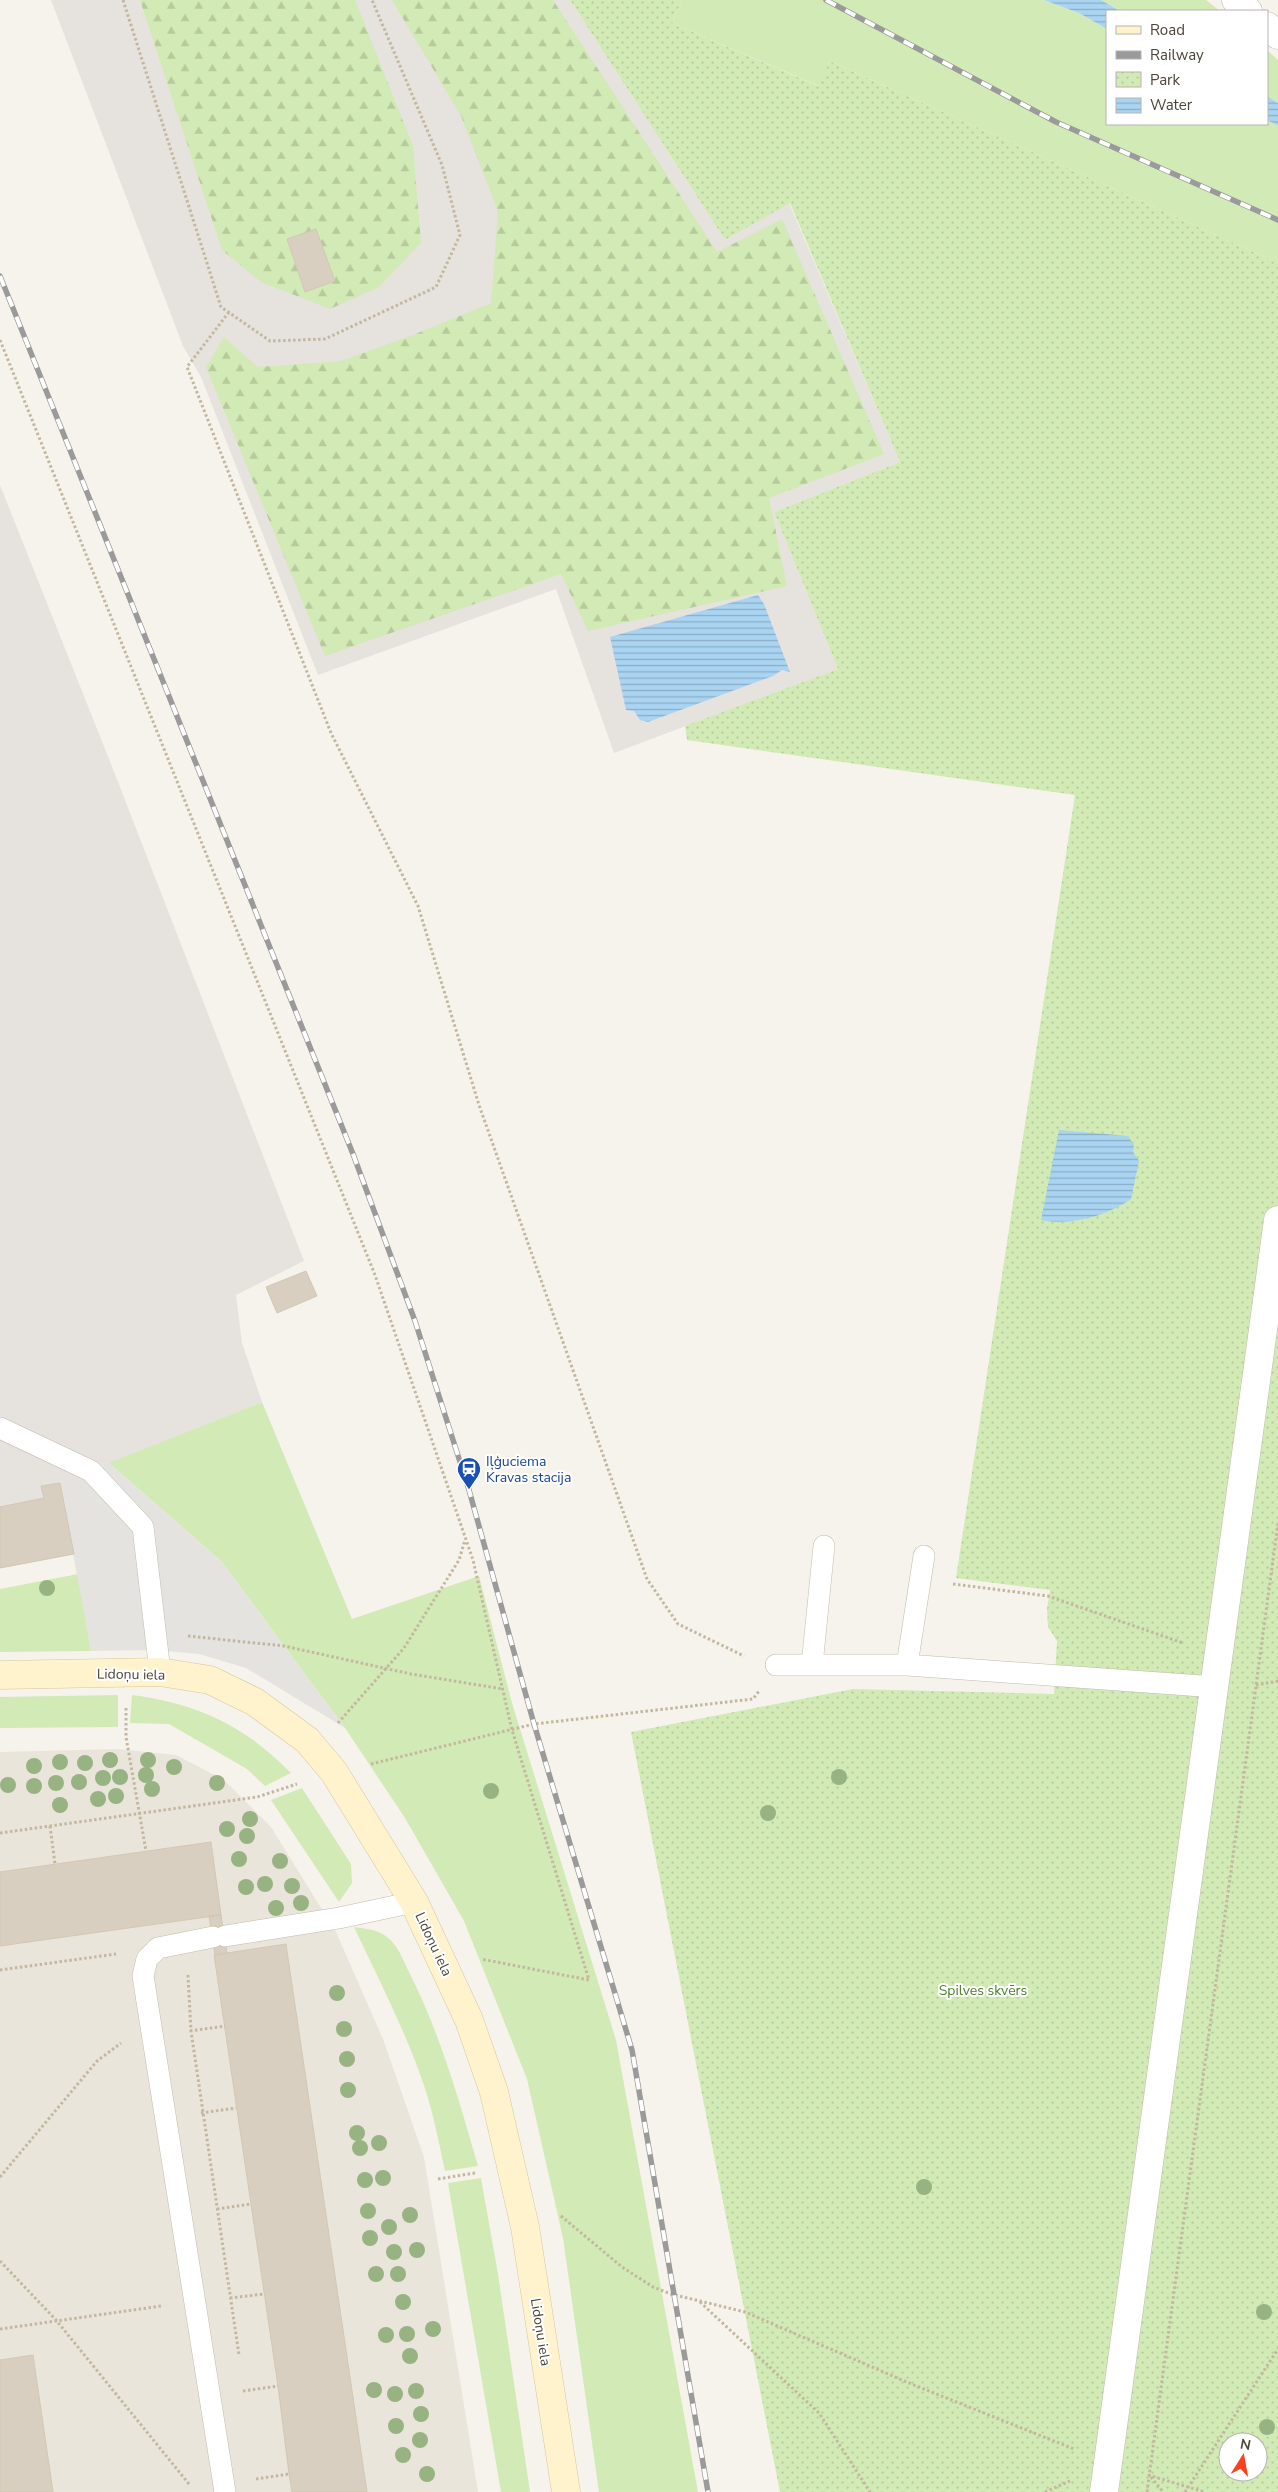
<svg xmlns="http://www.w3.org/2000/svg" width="1278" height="2492" font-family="'Nunito Sans',sans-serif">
	<defs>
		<pattern id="forest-firs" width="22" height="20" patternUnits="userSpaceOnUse" patternTransform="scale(1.25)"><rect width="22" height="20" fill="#d2eab5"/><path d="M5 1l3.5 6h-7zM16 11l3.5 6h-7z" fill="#b6ca9c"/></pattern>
		<pattern id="park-dots" width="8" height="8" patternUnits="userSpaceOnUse" patternTransform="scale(1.25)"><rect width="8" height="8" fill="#d2eab5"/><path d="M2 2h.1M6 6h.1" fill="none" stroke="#b6ca9c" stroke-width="1.8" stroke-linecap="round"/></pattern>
		<pattern id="water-rules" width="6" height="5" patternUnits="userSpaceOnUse" patternTransform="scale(1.25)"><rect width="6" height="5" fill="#a9d4f2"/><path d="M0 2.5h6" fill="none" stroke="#8caec5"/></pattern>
	</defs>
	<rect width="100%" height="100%" fill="#f6f3ec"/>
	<path fill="#eae5da" d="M118,1749L176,1755L224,1780L271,1827L336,1932L383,2039L424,2157L478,2492H0V1752Z"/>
	<path fill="#e6e2dd" d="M51,0H570L725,240L789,203L900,462L774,512L838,669L614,753L556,589L318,675L201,377L183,346Z
		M0,485L111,764L304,1261L236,1295L242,1343L262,1402L60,1483L74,1554L0,1568Z"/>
	<path fill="#d2eab5" d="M682,0H1044L1079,13L1107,29V124H1267V120L1278,126V263L830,61L819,86L672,23Z
		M1101,0H1206L1220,11H1120Z
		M1267,50L1278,60V103L1267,96Z
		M262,1402L352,1619L479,1576L512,1703L616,2040L698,2492H599L563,2238L527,2079L464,1921L405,1818L345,1728L221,1561L109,1463Z
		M78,1574L91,1651L0,1652V1589Z
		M118,1695V1727L0,1728V1697Z
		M132,1695C198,1704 244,1725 291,1773L265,1786L247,1769L169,1724L130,1723Z
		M302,1788L351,1864L352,1883L339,1902L271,1800Z
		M354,1927C367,1929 376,1929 387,1937C398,1945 403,1960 409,1972C440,2033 459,2100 478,2166L445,2171C438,2138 432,2106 420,2074C402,2024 377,1976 354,1927Z
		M481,2178L498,2274L530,2492H501L448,2183Z"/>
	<path fill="url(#forest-firs)" d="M140,0H355L413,146L421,243L379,287L330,309L261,282L222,250Z
		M392,0H553L717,252L782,219L884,454L769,498L787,586L588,631L561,574L325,656L206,367L224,337L258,367L341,361L413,335L491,303L498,211L461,116Z"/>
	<path fill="url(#park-dots)" fill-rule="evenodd" d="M570,0H682L672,23L818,86L830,61L1278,263V2492H780L631,1732L853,1689L1054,1694L1057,1641L1048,1627L1047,1609L1050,1590L956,1578L1075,795L687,740L685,726L838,669L774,512L900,462L790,203L725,240ZM1228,2442H1258V2472H1228Z"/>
	<path fill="#e5e3e0" d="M109,1463L221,1561L345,1728L246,1668L199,1654L156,1650L91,1651L60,1483Z"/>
	<path fill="url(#water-rules)" d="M1044,0H1101L1120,11H1107V29L1079,13Z
		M1267,96L1278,103V126L1267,120Z
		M758,595L764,604L790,672L782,670L773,676L648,722L640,720L634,711L626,710L610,637Z
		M1059,1130L1128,1136L1134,1145L1133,1152L1139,1161L1131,1199C1106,1216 1072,1226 1041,1220Z"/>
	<path fill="#d8cfc1" stroke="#d3c7b4" d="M316,229L335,281L305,292L287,239Z
		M306,1271L317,1296L277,1313L266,1287Z
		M60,1483L74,1554L0,1568V1507L44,1498L41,1486Z
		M211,1842L221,1915L0,1946V1872Z
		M221,1915L227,1953L215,1955L209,1916Z
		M286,1944L367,2492H292L289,2474L278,2386L214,1955Z
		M33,2355L53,2492H0V2360Z"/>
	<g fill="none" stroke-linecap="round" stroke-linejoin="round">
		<g stroke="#c2bbae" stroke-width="22">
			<path id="lane" d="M0,1428L91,1471L143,1527L160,1672
				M776,1665H907L1216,1687
				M812,1665L824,1546
				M907,1665L924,1556
				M225,1936L339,1918L414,1902
				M213,1937L158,1948L147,1959L143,1976L225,2492"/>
		</g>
		<g stroke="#c2bbae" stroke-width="29">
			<path id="street" d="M1236,0L1248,11
				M1267,26L1278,35
				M1104,2492L1278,1220"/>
		</g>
		<g stroke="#d6c79b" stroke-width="29">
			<path id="secondary" d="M0,1675L160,1672L210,1680L255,1702L307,1740L334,1772L414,1902L469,2020L494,2092L525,2227L566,2492"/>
		</g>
		<path stroke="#c4b79f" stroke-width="3" stroke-dasharray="2.5 2.5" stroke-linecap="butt" d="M123,0L221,307L270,341L325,339L436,287L460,235L442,165L372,0
			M229,312L187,367L331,733L418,906L479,1105L647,1579L678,1624L744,1656
			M0,340L375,1275L473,1560L512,1730L589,1980L481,1959
			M953,1584L1048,1596L1183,1643
			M188,1636L284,1646L411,1674L503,1689
			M1256,1685L1278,1681
			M126,1708V1737L146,1851
			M338,1723L404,1648L459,1560L465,1540
			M371,1764L534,1724L753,1699L759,1691
			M50,1826L55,1864
			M0,1833L257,1797L297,1784
			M0,1970L116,1954
			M188,1975L191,2031L239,2355
			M190,2031L225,2026
			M201,2113L236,2108
			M0,2177L97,2061L121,2043
			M438,2179L475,2173
			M217,2209L251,2204
			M561,2216L622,2267L653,2287L671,2294L745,2312L909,2383L1074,2449
			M0,2261L56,2320L189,2484
			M230,2298L264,2294
			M700,2302L819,2413L870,2492
			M0,2329L161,2306
			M243,2391L278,2386
			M1148,2475L1205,2492
			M1151,2477L1163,2492
			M256,2479L289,2474
			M1045,2492L1070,2481
			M1147,2492L1278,1523
			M1185,2492L1278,2349"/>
		<use href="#lane" stroke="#fff" stroke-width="21"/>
		<use href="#street" stroke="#fff" stroke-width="28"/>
		<use href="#secondary" stroke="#fff3cd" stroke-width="28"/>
		<g stroke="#9a9a9a" stroke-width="5.5">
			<path id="rail" d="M826,0L1056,122L1278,220
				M0,276L353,1154L415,1321L469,1490L534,1724L632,2050L708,2492"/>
		</g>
		<use href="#rail" stroke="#fff" stroke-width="4" stroke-dasharray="11" stroke-linecap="butt"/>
	</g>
	<g fill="#97b381">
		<circle cx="47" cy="1588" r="8"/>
		<circle cx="110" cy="1760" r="8"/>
		<circle cx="148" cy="1760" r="8"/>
		<circle cx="60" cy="1762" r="8"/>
		<circle cx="85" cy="1763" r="8"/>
		<circle cx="34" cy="1766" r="8"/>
		<circle cx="174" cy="1767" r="8"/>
		<circle cx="146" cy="1775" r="8"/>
		<circle cx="120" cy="1777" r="8"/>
		<circle cx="839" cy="1777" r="8"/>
		<circle cx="103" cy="1778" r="8"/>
		<circle cx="79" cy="1782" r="8"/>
		<circle cx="56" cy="1783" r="8"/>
		<circle cx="217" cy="1783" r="8"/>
		<circle cx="8" cy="1785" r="8"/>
		<circle cx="34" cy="1786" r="8"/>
		<circle cx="152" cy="1789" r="8"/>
		<circle cx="491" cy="1791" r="8"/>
		<circle cx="116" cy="1796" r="8"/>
		<circle cx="98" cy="1799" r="8"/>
		<circle cx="60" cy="1805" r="8"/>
		<circle cx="768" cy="1813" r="8"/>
		<circle cx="250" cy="1819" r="8"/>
		<circle cx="227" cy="1829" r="8"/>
		<circle cx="247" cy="1836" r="8"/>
		<circle cx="239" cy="1859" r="8"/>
		<circle cx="280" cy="1861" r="8"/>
		<circle cx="265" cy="1884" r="8"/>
		<circle cx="292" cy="1886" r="8"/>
		<circle cx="246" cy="1887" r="8"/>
		<circle cx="301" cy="1903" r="8"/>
		<circle cx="276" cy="1908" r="8"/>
		<circle cx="337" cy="1993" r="8"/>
		<circle cx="344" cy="2029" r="8"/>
		<circle cx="347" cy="2059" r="8"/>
		<circle cx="348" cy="2090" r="8"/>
		<circle cx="357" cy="2133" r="8"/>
		<circle cx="379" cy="2143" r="8"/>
		<circle cx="360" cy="2148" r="8"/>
		<circle cx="383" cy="2178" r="8"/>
		<circle cx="365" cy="2180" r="8"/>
		<circle cx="924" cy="2187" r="8"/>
		<circle cx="368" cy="2211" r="8"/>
		<circle cx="410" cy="2215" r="8"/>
		<circle cx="389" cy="2227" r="8"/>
		<circle cx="370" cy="2238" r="8"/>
		<circle cx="417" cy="2250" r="8"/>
		<circle cx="394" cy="2252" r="8"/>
		<circle cx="376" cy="2274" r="8"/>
		<circle cx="398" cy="2274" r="8"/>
		<circle cx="403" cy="2302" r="8"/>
		<circle cx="1264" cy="2312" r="8"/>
		<circle cx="433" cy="2329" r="8"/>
		<circle cx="407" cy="2334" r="8"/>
		<circle cx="386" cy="2335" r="8"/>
		<circle cx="410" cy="2356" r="8"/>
		<circle cx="374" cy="2390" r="8"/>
		<circle cx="416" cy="2391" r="8"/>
		<circle cx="395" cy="2394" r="8"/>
		<circle cx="421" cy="2414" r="8"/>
		<circle cx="396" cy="2426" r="8"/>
		<circle cx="1267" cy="2427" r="8"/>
		<circle cx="420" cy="2440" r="8"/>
		<circle cx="403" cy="2455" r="8"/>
		<circle cx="427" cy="2474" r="8"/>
	</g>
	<defs>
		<g id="station-pin" transform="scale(1.25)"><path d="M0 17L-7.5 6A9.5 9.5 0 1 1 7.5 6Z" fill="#1a4fb4" stroke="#fff"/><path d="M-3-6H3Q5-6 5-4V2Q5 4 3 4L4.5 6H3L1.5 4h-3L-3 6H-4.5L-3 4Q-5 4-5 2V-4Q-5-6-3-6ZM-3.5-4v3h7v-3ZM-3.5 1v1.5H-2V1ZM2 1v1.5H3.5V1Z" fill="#fff"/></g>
	</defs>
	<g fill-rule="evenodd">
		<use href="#station-pin" x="469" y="1469"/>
	</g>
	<g text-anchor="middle" stroke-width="4" stroke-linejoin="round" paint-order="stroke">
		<g font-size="14" fill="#164399" stroke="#fff" text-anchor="start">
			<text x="486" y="1466">Iļģuciema<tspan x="486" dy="16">Kravas stacija</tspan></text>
		</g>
		<g font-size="14" fill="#4b4439" stroke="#fff">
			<text transform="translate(131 1674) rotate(1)" y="5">Lidoņu iela</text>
			<text transform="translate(434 1944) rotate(65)" y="5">Lidoņu iela</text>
			<text transform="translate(541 2332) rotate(81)" y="5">Lidoņu iela</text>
		</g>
		<g font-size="14" fill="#4a7f2a" stroke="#fff">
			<text x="983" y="1995">Spilves skvērs</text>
		</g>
	</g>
	<rect x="1106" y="10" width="162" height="115" fill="#ffffff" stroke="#b7b4b0"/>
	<rect x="1116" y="26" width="25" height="8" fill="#fff3cd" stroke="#b7b4b0"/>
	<text x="1150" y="35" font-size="15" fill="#4b4439">Road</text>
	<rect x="1116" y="51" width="25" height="8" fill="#9a9a9a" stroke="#b7b4b0"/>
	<text x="1150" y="60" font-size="15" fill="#4b4439">Railway</text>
	<rect x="1116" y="72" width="25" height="15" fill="url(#park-dots)" stroke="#b7b4b0"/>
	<text x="1150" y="85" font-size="15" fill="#4b4439">Park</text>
	<rect x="1116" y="98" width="25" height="15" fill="url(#water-rules)" stroke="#b7b4b0"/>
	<text x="1150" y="110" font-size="15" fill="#4b4439">Water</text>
	<g transform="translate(1243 2457) rotate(11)"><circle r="24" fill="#ffffff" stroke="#b7b4b0"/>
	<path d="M0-4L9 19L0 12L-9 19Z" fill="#fc3f1d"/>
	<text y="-8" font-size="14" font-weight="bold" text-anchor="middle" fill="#4b4439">N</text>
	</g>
</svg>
